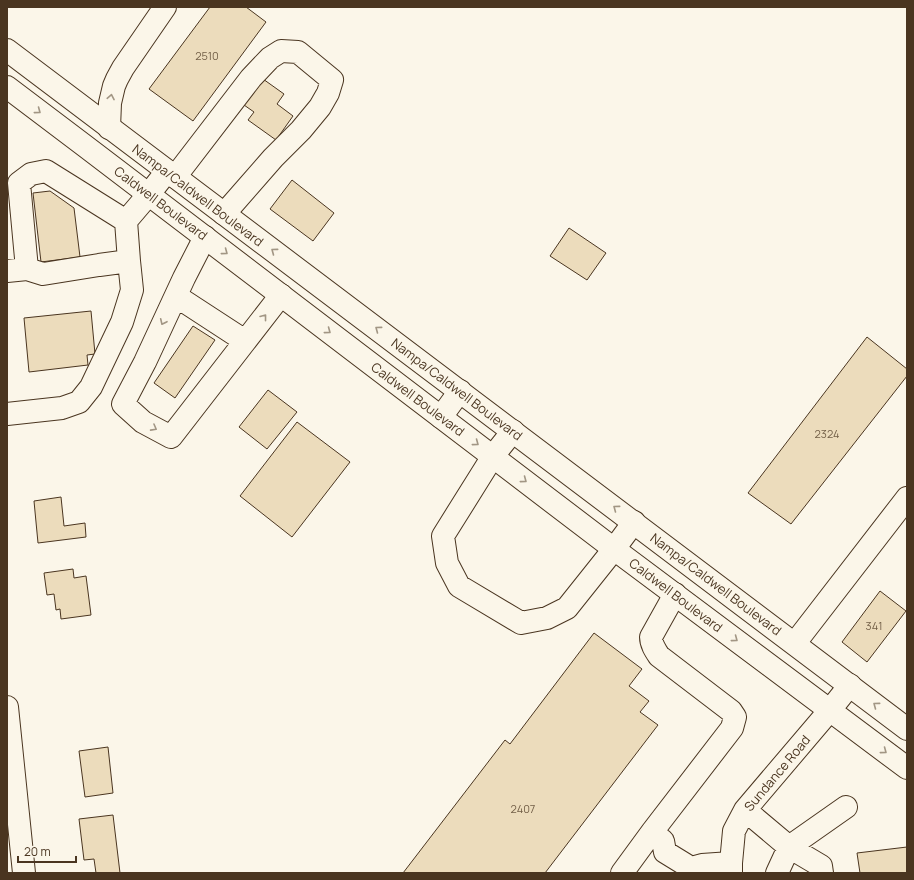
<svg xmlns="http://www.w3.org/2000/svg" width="914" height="880" font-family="Manrope,sans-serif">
	<rect width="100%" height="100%" fill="#fbf6e9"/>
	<path fill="#ecdcbc" stroke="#4a3520" d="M210,7H246L266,22L193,121L149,89Z
		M263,79L284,94L277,104L293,116L276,140L248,120L254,112L244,105Z
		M292,180L334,213L313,241L270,209Z
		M50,191L74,208L80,257L41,262L33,193Z
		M569,228L606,253L587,280L550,256Z
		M91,311L95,354L87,355L88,365L29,372L24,318Z
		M193,326L215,340L175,398L154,383Z
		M867,337L907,369V376L791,524L748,493Z
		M268,390L297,412L267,449L239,427Z
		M297,422L350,462L292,537L240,496Z
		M61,497L64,526L85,523L86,537L38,543L34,501Z
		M73,569L74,578L86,576L91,615L61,619L60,609L56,610L54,594L47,595L44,573Z
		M880,591L906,611L867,662L842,642Z
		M594,633L642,669L629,686L649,701L640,712L658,725L545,873H403L505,740L510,744Z
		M108,747L113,793L85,797L79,751Z
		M113,815L120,873H96L94,859L84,860L79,819Z
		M907,847V873H860L857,853Z"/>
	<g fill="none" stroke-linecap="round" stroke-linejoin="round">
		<g stroke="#4a3520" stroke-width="24">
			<path id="minor" d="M109,128L110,103L114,86L117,79L123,68L165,7
				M175,177L251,78L270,58L281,51L298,52L332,80L328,93L320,107L301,130L273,158L224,214
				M205,237L184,278L145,362L123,404L143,422L171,437L281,295
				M27,269L19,183L31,174L46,171L126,221L149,194L167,171
				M7,271L27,269L43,274L99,265L129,261L126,221
				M176,296L245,341
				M7,414L62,408L79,402L91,387L122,322L132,290L129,261
				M441,417L460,391
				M513,431L493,456L443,536L447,563L459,586L521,623L547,618L567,608L614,549L634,522
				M675,594L651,637C651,644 655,650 659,656L731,711L735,717L732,728L652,832L663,841L665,852L691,868L702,865L731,863
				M795,643L907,498
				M7,707L24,873
				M745,810L789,847L821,866L822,873
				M622,873L652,832
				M731,873V863L734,831L745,810L830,710L850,685
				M777,873L789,847L846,807"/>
		</g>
		<g stroke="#4a3520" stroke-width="24">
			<path id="major" d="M7,50C305,278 608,500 907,729
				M7,87L85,146L614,549L907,768"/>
		</g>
		<use href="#minor" stroke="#fbf6e9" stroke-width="22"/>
		<use href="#major" stroke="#fbf6e9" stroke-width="22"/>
	</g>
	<defs><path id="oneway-chevron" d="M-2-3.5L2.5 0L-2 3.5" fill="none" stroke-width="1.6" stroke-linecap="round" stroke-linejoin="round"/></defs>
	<g stroke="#a29684">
		<use href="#oneway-chevron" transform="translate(111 97) rotate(-79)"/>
		<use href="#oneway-chevron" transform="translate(38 111) rotate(37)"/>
		<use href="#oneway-chevron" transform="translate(274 251) rotate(-143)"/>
		<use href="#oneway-chevron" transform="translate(225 252) rotate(37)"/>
		<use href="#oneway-chevron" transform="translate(264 317) rotate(-52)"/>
		<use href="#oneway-chevron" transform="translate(163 322) rotate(115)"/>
		<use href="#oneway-chevron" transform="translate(378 329) rotate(-143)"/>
		<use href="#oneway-chevron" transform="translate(328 331) rotate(37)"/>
		<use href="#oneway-chevron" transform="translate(154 428) rotate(29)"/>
		<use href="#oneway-chevron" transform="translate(476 443) rotate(37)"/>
		<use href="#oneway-chevron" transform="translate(524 480) rotate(37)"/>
		<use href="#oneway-chevron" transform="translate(616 508) rotate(-143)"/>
		<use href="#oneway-chevron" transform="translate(735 639) rotate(37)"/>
		<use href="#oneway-chevron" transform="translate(876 705) rotate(-143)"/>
		<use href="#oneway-chevron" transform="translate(884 751) rotate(37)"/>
	</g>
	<g text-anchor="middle" stroke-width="3" stroke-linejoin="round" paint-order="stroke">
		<g font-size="11" fill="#725f47">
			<text x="207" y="60">2510</text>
			<text x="827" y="438">2324</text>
			<text x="874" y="630">341</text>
			<text x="523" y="813">2407</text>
		</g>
		<g font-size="13" fill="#4a3520" stroke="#fbf6e9">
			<text transform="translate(198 195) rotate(37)" y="5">Nampa/Caldwell Boulevard</text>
			<text transform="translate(161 203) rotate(37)" y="5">Caldwell Boulevard</text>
			<text transform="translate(457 389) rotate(37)" y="5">Nampa/Caldwell Boulevard</text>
			<text transform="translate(418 399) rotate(37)" y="5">Caldwell Boulevard</text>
			<text transform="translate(716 584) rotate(37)" y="5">Nampa/Caldwell Boulevard</text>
			<text transform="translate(676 595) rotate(37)" y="5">Caldwell Boulevard</text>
			<text transform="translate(777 773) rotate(-50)" y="5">Sundance Road</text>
		</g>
	</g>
	<rect width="914" height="880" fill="none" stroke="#4a3520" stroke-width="16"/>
	<path d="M18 856v6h58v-6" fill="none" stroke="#4a3520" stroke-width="2"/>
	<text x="24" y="856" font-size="12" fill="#4a3520" stroke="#fbf6e9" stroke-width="3" paint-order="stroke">20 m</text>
</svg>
